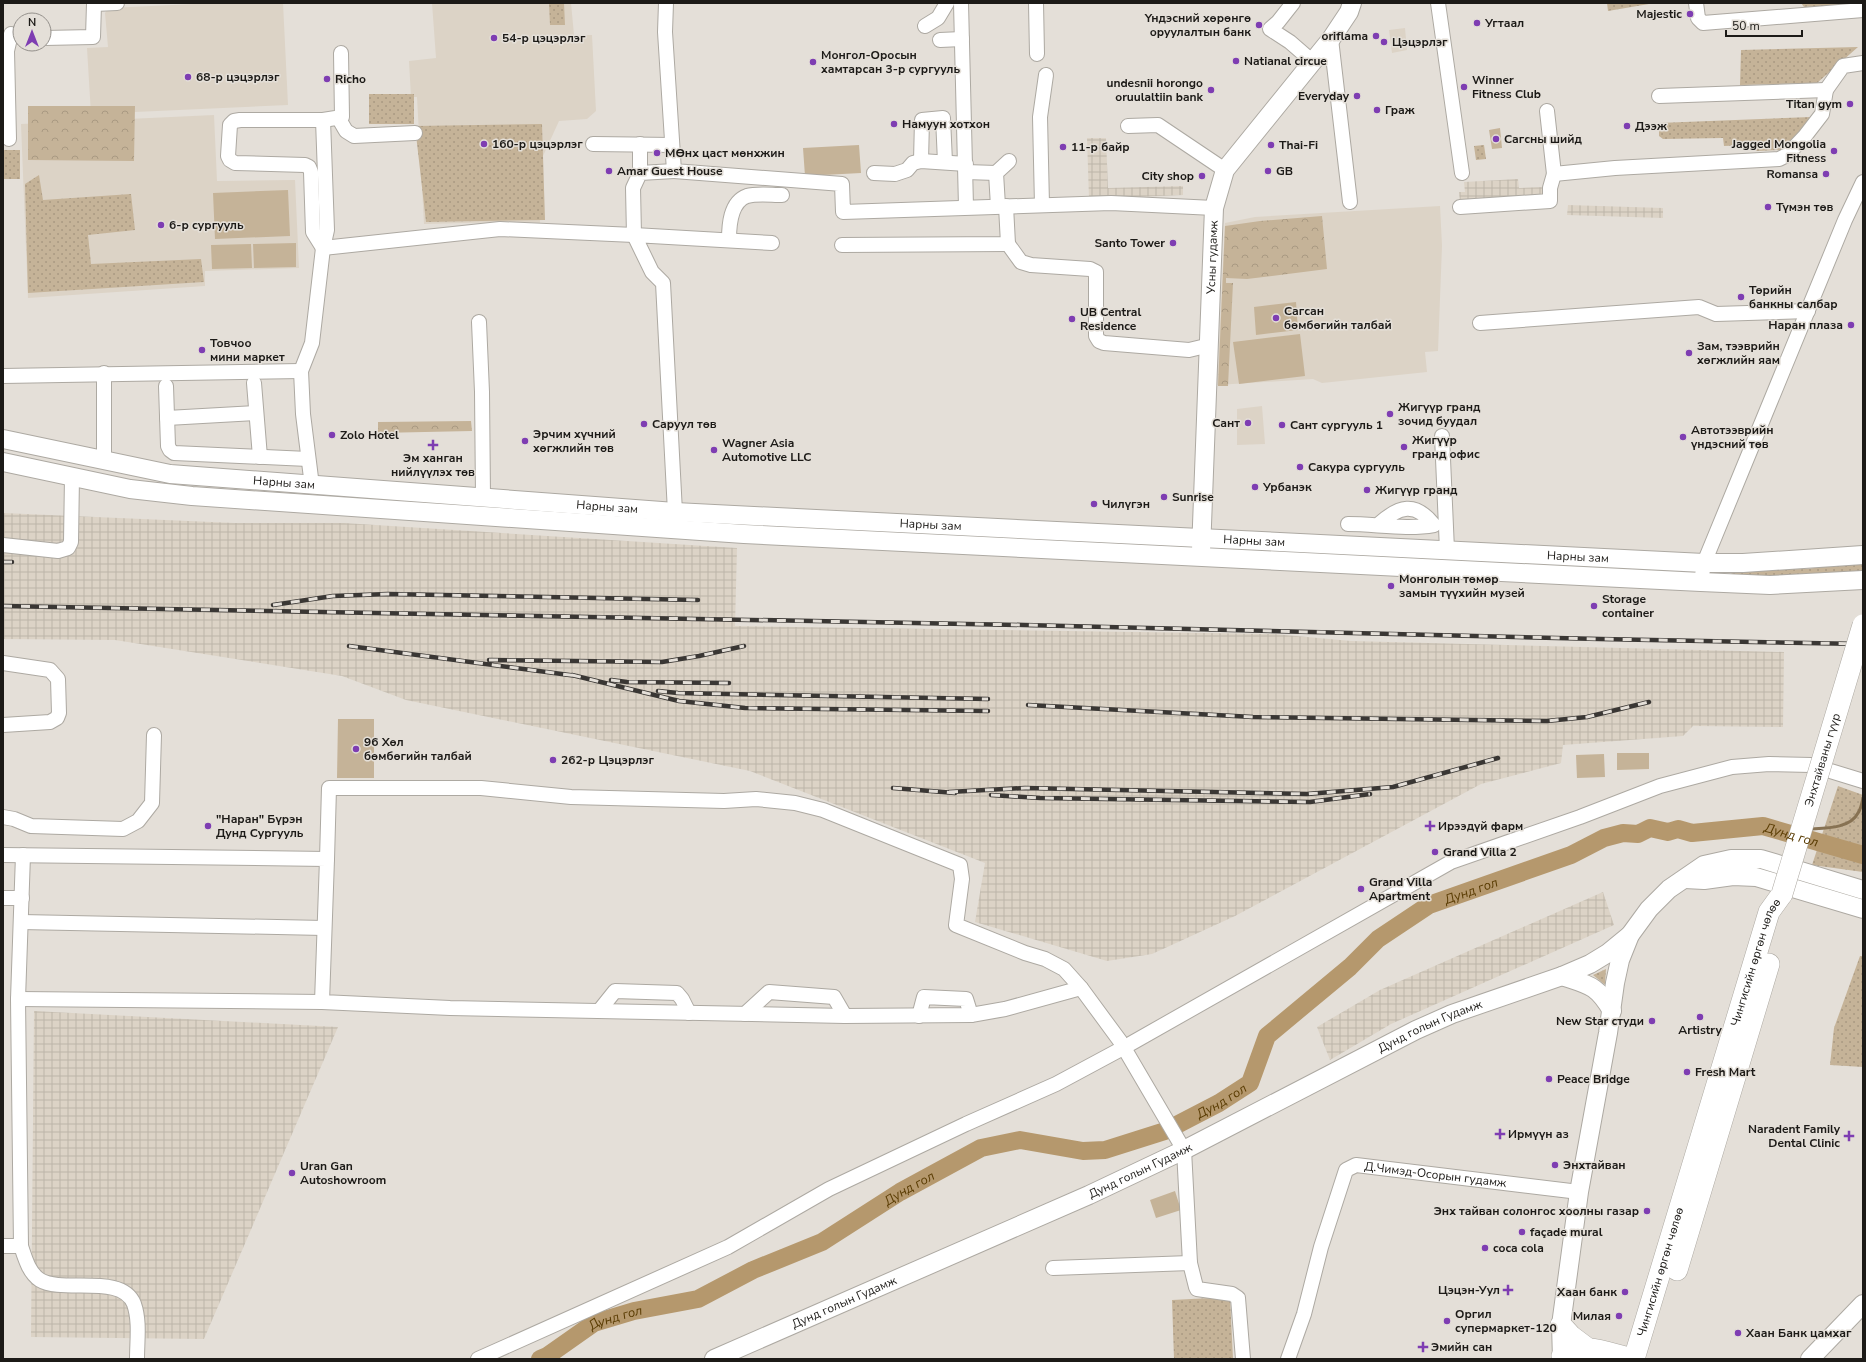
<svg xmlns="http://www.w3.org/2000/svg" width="1866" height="1362" font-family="'Nunito Sans',sans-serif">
	<defs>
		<pattern id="industrial-grid" width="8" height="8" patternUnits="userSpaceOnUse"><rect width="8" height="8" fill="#dcd3c6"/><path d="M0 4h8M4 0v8" fill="none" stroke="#bcb5a9"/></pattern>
		<pattern id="grass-dots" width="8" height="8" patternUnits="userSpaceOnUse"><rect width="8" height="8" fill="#c5b398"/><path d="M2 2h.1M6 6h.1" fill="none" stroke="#a99982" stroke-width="1.8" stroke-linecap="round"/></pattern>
		<pattern id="forest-crowns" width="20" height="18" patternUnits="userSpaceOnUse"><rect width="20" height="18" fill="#c5b398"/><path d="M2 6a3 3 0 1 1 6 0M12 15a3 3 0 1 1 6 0" fill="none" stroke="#a99982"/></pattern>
	</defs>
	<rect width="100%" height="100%" fill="#e4dfd8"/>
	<path fill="#dcd3c6" d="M215,3H283L288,105L91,114L87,48L108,47L105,13L109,8Z
		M432,3H571L574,35H592L596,111L587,119L559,121L538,167L540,223L505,222L424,224L417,97H411L409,61L436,58Z
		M1405,28L1407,50L1392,53L1389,30Z
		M214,115L217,181L295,180L299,268L205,271V286L28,298L21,124Z
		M1440,206L1442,246L1438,351L1425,352L1427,372L1322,383L1313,379L1217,385L1225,223L1255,217Z
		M1262,406L1265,444L1237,445V409Z"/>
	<path fill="url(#industrial-grid)" d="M1087,138H1106L1108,188L1183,186V195L1089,199Z
		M1518,179L1519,188L1545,187L1546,196L1460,202L1459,192H1465L1464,182Z
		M1568,205L1663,208V218L1567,215Z
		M3,513L235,523H344L737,548L735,626L1274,634L1351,641L1784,652L1783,727L1693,726L1683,736L1563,745L1561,763L1481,784L1235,916L1152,954L1107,961L975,922L985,863L750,771L406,700L342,676L115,640L3,639Z
		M1603,892L1614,925L1391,1024L1330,1060L1317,1027L1380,990Z
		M34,1011L338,1027L204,1339L31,1337Z"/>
	<path fill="url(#grass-dots)" d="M549,3H564L565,25H550Z
		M1607,3H1649V4L1608,11Z
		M1801,3H1863V4L1804,7Z
		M1858,47L1817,83L1740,85L1741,50Z
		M369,94H414V124H369Z
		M1811,117L1795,138L1781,150L1756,151L1748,145L1724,146L1723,138L1663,139L1659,136V123Z
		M542,124L545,220L426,222L415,126Z
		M1484,145L1486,159L1476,160L1474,146Z
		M3,150H20V179H3Z
		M39,175L43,200L131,194L135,230L88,235L91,264L201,259L204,282L28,293L25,184Z
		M1225,548L1610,567L1577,569L1225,549Z
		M1863,562V572L1804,578L1731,574L1735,570L1806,569Z
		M1838,786L1863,795V872L1812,865Z
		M1860,956H1863V1067L1830,1065L1834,1028Z
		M1606,969L1605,984H1604L1593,975Z
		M1230,1297L1233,1359H1174L1172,1300Z"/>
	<path fill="url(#forest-crowns)" d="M28,106H135L134,161L28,160Z
		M1322,216L1327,269L1247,279L1226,278V283H1233L1228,386H1218L1225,226L1260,221Z
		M471,421L472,431L378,433V422Z"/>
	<path fill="#c5b398" d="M1500,128L1502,148L1492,149L1489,130Z
		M859,145L861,173L805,176L803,148Z
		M288,190L290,236L215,239L213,193Z
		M296,243V267L254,268L253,244Z
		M251,244L252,268L212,269L211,245Z
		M1296,302L1298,330L1256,335L1254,307Z
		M1300,334L1305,376L1239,384L1233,342Z
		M338,719H374V778H337Z
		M1617,753H1649V769L1617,770Z
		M1604,754L1605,777L1577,778L1576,755Z
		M1175,1191L1181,1210L1156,1218L1150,1200Z"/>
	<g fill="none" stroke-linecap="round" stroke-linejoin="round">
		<path stroke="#877253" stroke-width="3" d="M1809,829C1824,828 1850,829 1858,813C1861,809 1862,803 1863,798
			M1779,831L1793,830"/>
		<path stroke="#b5986d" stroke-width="18" id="s1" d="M540,1359L547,1356L594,1323L634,1311L698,1299L753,1270L822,1242L900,1192L981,1148L1020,1140L1083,1151L1105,1150L1165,1131L1219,1103L1250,1083L1267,1036L1350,967L1378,939L1429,905L1571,855L1604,838L1623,833L1638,834L1650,828L1668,832L1678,829L1692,833L1763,826L1863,855"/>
		<g stroke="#ada9a2" stroke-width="16">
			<g id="minor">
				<path d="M666,3L665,32L674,171L842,184L843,212L1111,203L1214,208"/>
				<path d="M961,3L966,207"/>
				<path d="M1036,3L1037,54"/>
				<path d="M1293,3L1278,22L1270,29L1290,42L1313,62"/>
				<path d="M1438,3L1462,173"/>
				<path d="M1696,3L1698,18L1703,23L1863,10"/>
				<path d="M925,26L938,18L947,3"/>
				<path d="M44,38L93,37L94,4L117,3"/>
				<path d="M1331,39L1350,202"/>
				<path d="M940,40L962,39"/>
				<path d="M1659,96L1826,90"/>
				<path d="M1547,111L1554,174L1615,168L1779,159L1787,155L1805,136L1822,114L1826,90L1843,66L1863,63"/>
				<path d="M339,119L346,131L354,136L415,133"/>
				<path d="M1128,126L1158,125L1225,170"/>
				<path d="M9,139L7,51L11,34"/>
				<path d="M593,144L672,145"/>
				<path d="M640,144V173"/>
				<path d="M921,161L922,120L943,118L945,162"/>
				<path d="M966,172L996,173"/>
				<path d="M874,173L895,174L907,170L913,163L921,161L966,164"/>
				<path d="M1042,205L1040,117L1046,75"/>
				<path d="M998,206L996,173L1009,161"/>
				<path d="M1460,207L1550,201V188L1554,174"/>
				<path d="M729,240C729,226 730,202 747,196C757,193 771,195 782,195"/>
				<path d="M1008,244L1021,262L1031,265L1090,269L1096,272V336L1099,341L1104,343L1189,350L1210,345"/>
				<path d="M842,245L1008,244L1006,206"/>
				<path d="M323,248L500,229L634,235L633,188L640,173L674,171"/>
				<path d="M323,248L313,232L311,172L309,167L305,165L235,163L230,160L228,156L230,125L234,121L240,120H323L342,117L341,53"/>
				<path d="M479,322L482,392L483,497"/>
				<path d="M1480,323L1699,307L1716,314L1808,311"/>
				<path d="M3,376L301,371"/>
				<path d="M254,383L260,457"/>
				<path d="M166,386L168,446L170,450L174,453L308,459"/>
				<path d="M167,418L256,413"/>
				<path d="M1442,436L1447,550"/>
				<path d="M104,461V373"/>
				<path d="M312,486L303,414L301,371L312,343L323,248L327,230L323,120"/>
				<path d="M675,512L663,283L652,272L634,235L772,243"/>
				<path d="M1348,524C1376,524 1406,530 1434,525C1415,501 1399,506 1379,524"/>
				<path d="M3,545L58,551L68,548L71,542L72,477"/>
				<path d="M1701,582L1704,563L1845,220L1863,182"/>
				<path d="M3,663L50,670L58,679L59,713L57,718L50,722L3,725"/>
				<path d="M3,817L14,819L31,826L123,829L138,821L152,803L154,735"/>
				<path d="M3,855L327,859L322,1002L450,1008L845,1016L971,1015L1005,1009L1081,988"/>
				<path d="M23,855L18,999L21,1246C25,1258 29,1273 40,1280C63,1294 122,1273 134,1304C140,1321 137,1341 137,1359"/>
				<path d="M327,859L329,788H481L571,797L724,801L756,799L795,803L823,810L960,865L962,879L956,925L1025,953L1045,959L1064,969L1081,988L1120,1041L1184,1150L1190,1263L1196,1287L1197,1289L1232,1294L1238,1298L1243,1359"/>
				<path d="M3,898H22"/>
				<path d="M21,922L324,928"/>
				<path d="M18,999L322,1002"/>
				<path d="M599,1011L615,991L677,993L682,999L689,1013"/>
				<path d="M745,1014L769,992L834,997L845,1016"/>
				<path d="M919,1016L924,997L966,999L971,1015"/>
				<path d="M3,1246H21"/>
				<path d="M1053,1268L1190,1263"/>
				<path d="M478,1359L728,1247L829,1189L966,1124L1056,1084L1123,1048L1451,862L1580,817L1660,786L1732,767L1769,764L1811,765L1863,781"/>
				<path id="s2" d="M1288,1359L1304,1314L1321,1247L1346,1170L1356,1165L1579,1192"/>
			</g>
		</g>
		<g stroke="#ada9a2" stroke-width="20">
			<g id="major">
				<path id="s3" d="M3,439L170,474L675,512L1704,563H1743L1863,555"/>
				<path d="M3,462L130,489L192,496L744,534L1701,582L1770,585L1863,580"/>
				<path id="s4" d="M1201,551L1214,208L1225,170L1331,39L1349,12L1352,3"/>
				<path d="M1685,879L1704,880L1733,876L1756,877L1863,909"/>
				<path d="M1562,976C1589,985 1597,985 1612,1011"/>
				<path id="s5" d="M714,1359L1089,1195L1184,1150L1416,1030L1452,1014L1562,976L1590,964L1608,953L1630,935"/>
				<path d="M1562,1359L1561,1325L1579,1192L1608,1033L1615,983L1620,960L1630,935L1649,909L1669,889L1704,865L1731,859H1761L1863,890"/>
				<path d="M1810,1359L1863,1304"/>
			</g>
		</g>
		<g stroke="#ada9a2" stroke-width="22">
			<g id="highway">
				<path d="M1677,1270L1769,964"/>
				<path d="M1561,1325L1571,1336L1587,1348"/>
				<path d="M1562,1356C1584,1341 1609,1354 1633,1359"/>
				<path id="s6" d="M1634,1359L1769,912L1782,894"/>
			</g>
		</g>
		<use href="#minor" stroke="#fff" stroke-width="14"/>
		<use href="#major" stroke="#fff" stroke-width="18"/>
		<use href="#highway" stroke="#fff" stroke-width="21"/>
		<g stroke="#3a3734" stroke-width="4.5">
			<path id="rail" d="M3,562H12
				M273,605L333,596L388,594L698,600
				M3,606L1024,625L1600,639L1863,644
				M349,646L577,676
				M489,660L662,662L699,656L744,646
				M572,675L679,701L745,708L988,711
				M611,680L627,682L729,683
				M658,691L678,693L988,699
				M1028,705L1253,717L1547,721L1587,717L1649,702
				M893,788L955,793
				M949,792L1025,788L1307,794L1393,787L1498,758
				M991,795L1040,798L1310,802L1370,794"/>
		</g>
		<use href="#rail" stroke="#e4dfd8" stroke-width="3" stroke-dasharray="9" stroke-linecap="butt"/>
		<g stroke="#ada9a2" stroke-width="22" stroke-linecap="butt">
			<g id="highway-bridge">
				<path id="s7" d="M1782,894L1863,625"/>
			</g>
		</g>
		<use href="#highway-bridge" stroke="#fff" stroke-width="21"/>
	</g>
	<g fill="#7e3db2" stroke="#e4dfd8" stroke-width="1.5">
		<circle cx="1690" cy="14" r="4"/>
		<circle cx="1477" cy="23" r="4"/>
		<circle cx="1259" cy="25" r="4"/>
		<circle cx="1376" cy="36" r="4"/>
		<circle cx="494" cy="38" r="4"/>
		<circle cx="1384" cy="42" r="4"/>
		<circle cx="1236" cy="61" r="4"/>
		<circle cx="813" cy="62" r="4"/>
		<circle cx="188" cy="77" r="4"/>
		<circle cx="327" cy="79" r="4"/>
		<circle cx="1464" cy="87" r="4"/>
		<circle cx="1211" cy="90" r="4"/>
		<circle cx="1357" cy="96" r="4"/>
		<circle cx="1850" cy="104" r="4"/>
		<circle cx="1377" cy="110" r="4"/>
		<circle cx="894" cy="124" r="4"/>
		<circle cx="1627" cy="126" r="4"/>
		<circle cx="1496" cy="139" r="4"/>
		<circle cx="484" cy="144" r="4"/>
		<circle cx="1271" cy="145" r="4"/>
		<circle cx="1063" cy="147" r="4"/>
		<circle cx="1834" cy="151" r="4"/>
		<circle cx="657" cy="153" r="4"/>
		<circle cx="609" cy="171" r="4"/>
		<circle cx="1268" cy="171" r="4"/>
		<circle cx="1826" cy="174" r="4"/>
		<circle cx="1202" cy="176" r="4"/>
		<circle cx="1768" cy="207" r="4"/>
		<circle cx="161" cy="225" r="4"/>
		<circle cx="1173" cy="243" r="4"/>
		<circle cx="1741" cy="297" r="4"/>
		<circle cx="1276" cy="318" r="4"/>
		<circle cx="1072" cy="319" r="4"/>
		<circle cx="1851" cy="325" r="4"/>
		<circle cx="202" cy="350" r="4"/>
		<circle cx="1689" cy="353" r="4"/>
		<circle cx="1390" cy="414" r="4"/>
		<circle cx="1248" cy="423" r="4"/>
		<circle cx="644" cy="424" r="4"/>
		<circle cx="1282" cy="425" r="4"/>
		<circle cx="332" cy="435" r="4"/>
		<circle cx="1683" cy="437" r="4"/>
		<circle cx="525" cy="441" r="4"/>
		<path d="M431 439h4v4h4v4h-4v4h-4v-4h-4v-4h4z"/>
		<circle cx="1404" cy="447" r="4"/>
		<circle cx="714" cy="450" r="4"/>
		<circle cx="1300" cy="467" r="4"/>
		<circle cx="1255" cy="487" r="4"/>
		<circle cx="1367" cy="490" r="4"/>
		<circle cx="1164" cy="497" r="4"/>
		<circle cx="1094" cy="504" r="4"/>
		<circle cx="1391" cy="586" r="4"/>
		<circle cx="1594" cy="606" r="4"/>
		<circle cx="356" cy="749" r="4"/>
		<circle cx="553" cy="760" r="4"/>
		<circle cx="208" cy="826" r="4"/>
		<path d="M1428 820h4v4h4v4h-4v4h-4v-4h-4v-4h4z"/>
		<circle cx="1435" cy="852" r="4"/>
		<circle cx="1361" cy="889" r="4"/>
		<circle cx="1700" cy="1017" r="4"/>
		<circle cx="1652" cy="1021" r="4"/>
		<circle cx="1687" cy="1072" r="4"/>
		<circle cx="1549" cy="1079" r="4"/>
		<path d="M1498 1128h4v4h4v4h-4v4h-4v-4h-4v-4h4z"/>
		<path d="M1847 1130h4v4h4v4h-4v4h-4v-4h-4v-4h4z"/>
		<circle cx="1555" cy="1165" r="4"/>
		<circle cx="292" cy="1173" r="4"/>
		<circle cx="1647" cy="1211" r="4"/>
		<circle cx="1522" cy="1232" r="4"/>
		<circle cx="1485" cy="1248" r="4"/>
		<path d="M1506 1284h4v4h4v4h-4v4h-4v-4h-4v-4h4z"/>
		<circle cx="1625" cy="1292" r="4"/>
		<circle cx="1619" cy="1316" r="4"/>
		<circle cx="1447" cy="1321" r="4"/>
		<circle cx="1738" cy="1333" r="4"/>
		<path d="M1421 1341h4v4h4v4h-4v4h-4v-4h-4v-4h4z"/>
	</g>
	<g text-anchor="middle" stroke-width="3" stroke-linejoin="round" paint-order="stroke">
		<g font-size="12" font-weight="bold" fill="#1c1a17" stroke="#e4dfd8" text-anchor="start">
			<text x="1682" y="18" text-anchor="end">Majestic</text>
			<text x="1251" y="22" text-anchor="end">Үндэсний хөрөнгө<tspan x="1251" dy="14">оруулалтын банк</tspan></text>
			<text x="1485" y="27">Угтаал</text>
			<text x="1368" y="40" text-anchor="end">oriflama</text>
			<text x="502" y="42">54-р цэцэрлэг</text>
			<text x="1392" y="46">Цэцэрлэг</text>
			<text x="821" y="59">Монгол-Оросын<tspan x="821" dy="14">хамтарсан 3-р сургууль</tspan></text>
			<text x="1244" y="65">Natianal circue</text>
			<text x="196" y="81">68-р цэцэрлэг</text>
			<text x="335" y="83">Richo</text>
			<text x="1472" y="84">Winner<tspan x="1472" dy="14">Fitness Club</tspan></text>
			<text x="1203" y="87" text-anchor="end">undesnii horongo<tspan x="1203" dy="14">oruulaltiin bank</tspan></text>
			<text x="1349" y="100" text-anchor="end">Everyday</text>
			<text x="1842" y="108" text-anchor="end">Titan gym</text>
			<text x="1385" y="114">Граж</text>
			<text x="902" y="128">Намуун хотхон</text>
			<text x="1635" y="130">Дээж</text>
			<text x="1504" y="143">Сагсны шийд</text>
			<text x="492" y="148">160-р цэцэрлэг</text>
			<text x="1826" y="148" text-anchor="end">Jagged Mongolia<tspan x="1826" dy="14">Fitness</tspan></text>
			<text x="1279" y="149">Thai-Fi</text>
			<text x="1071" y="151">11-р байр</text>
			<text x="665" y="157">МӨнх цаст мөнхжин</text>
			<text x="617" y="175">Amar Guest House</text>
			<text x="1276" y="175">GB</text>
			<text x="1818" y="178" text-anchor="end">Romansa</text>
			<text x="1194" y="180" text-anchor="end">City shop</text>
			<text x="1776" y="211">Түмэн төв</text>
			<text x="169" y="229">6-р сургууль</text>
			<text x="1165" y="247" text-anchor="end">Santo Tower</text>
			<text x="1749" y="294">Төрийн<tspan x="1749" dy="14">банкны салбар</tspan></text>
			<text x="1284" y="315">Сагсан<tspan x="1284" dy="14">бөмбөгийн талбай</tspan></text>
			<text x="1080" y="316">UB Central<tspan x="1080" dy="14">Residence</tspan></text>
			<text x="1843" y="329" text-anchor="end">Наран плаза</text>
			<text x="210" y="347">Товчоо<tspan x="210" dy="14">мини маркет</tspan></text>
			<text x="1697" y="350">Зам, тээврийн<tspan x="1697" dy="14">хөгжлийн яам</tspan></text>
			<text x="1398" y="411">Жигүүр гранд<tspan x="1398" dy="14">зочид буудал</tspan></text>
			<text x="1240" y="427" text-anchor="end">Сант</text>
			<text x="652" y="428">Саруул төв</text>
			<text x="1290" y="429">Сант сургууль 1</text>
			<text x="1691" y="434">Автотээврийн<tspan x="1691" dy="14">үндэсний төв</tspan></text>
			<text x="533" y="438">Эрчим хүчний<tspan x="533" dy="14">хөгжлийн төв</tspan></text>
			<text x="340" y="439">Zolo Hotel</text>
			<text x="1412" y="444">Жигүүр<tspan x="1412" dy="14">гранд офис</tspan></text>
			<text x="722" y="447">Wagner Asia<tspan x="722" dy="14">Automotive LLC</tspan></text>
			<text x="433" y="462" text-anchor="middle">Эм ханган<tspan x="433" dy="14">нийлүүлэх төв</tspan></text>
			<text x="1308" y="471">Сакура сургууль</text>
			<text x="1263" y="491">Урбанэк</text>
			<text x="1375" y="494">Жигүүр гранд</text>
			<text x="1172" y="501">Sunrise</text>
			<text x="1102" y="508">Чилүгэн</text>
			<text x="1399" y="583">Монголын төмөр<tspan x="1399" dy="14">замын түүхийн музей</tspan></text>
			<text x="1602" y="603">Storage<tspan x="1602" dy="14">container</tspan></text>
			<text x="364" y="746">96 Хөл<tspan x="364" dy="14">бөмбөгийн талбай</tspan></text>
			<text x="561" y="764">262-р Цэцэрлэг</text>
			<text x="216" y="823">"Наран" Бүрэн<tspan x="216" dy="14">Дунд Сургууль</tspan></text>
			<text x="1438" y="830">Ирээдүй фарм</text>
			<text x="1443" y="856">Grand Villa 2</text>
			<text x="1369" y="886">Grand Villa<tspan x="1369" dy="14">Apartment</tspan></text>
			<text x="1644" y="1025" text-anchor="end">New Star студи</text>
			<text x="1700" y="1034" text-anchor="middle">Artistry</text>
			<text x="1695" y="1076">Fresh Mart</text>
			<text x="1557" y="1083">Peace Bridge</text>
			<text x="1840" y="1133" text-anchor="end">Naradent Family<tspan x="1840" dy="14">Dental Clinic</tspan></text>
			<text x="1508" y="1138">Ирмүүн аз</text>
			<text x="1563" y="1169">Энхтайван</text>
			<text x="300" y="1170">Uran Gan<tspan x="300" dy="14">Autoshowroom</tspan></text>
			<text x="1639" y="1215" text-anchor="end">Энх тайван солонгос хоолны газар</text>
			<text x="1530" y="1236">façade mural</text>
			<text x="1493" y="1252">coca cola</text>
			<text x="1500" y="1294" text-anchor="end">Цэцэн-Уул</text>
			<text x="1617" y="1296" text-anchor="end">Хаан банк</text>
			<text x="1455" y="1318">Оргил<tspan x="1455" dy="14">супермаркет-120</tspan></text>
			<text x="1611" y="1320" text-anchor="end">Милая</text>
			<text x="1746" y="1337">Хаан Банк цамхаг</text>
			<text x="1431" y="1351">Эмийн сан</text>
		</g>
		<g font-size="12" fill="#1c1a17" stroke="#e4dfd8">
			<text dy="4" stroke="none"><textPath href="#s4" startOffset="294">Усны гудамж</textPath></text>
			<text dy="4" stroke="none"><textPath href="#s3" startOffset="285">Нарны зам</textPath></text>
			<text dy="4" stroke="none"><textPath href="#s3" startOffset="609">Нарны зам</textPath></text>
			<text dy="4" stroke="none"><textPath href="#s3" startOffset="933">Нарны зам</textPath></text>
			<text dy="4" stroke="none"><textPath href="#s3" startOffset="1257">Нарны зам</textPath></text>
			<text dy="4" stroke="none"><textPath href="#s3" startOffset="1581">Нарны зам</textPath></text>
			<text dy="4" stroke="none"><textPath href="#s7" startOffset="140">Энхтайваны гүүр</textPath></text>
			<text dy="4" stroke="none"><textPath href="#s6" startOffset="415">Чингисийн өргөн чөлөө</textPath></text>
			<text dy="4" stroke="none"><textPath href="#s5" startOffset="790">Дунд голын Гудамж</textPath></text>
			<text dy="4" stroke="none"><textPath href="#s5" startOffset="466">Дунд голын Гудамж</textPath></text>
			<text dy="4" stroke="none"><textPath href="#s2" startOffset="289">Д.Чимэд-Осорын гудамж</textPath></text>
			<text dy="4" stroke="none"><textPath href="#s6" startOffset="91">Чингисийн өргөн чөлөө</textPath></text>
			<text dy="4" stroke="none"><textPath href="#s5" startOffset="142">Дунд голын Гудамж</textPath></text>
		</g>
		<g font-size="13" font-style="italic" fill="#5a3c03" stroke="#e4dfd8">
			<text dy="5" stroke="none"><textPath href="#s1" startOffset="1419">Дунд гол</textPath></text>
			<text dy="5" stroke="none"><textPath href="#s1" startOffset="1083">Дунд гол</textPath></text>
			<text dy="5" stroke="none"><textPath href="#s1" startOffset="746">Дунд гол</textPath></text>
			<text dy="5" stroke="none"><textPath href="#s1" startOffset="411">Дунд гол</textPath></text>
			<text dy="5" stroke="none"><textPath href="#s1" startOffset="87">Дунд гол</textPath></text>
		</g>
	</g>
	<rect width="1866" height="1362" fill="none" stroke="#1c1a17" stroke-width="8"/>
	<g transform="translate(32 32)"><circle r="19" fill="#e4dfd8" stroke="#94908b"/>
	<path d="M0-3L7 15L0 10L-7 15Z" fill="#7e3db2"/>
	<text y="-6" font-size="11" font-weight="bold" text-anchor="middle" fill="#1c1a17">N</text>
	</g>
	<path d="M1726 30v6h76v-6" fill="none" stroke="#1c1a17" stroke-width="2"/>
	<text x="1732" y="30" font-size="12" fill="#1c1a17" stroke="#e4dfd8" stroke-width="3" paint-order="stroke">50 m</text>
</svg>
